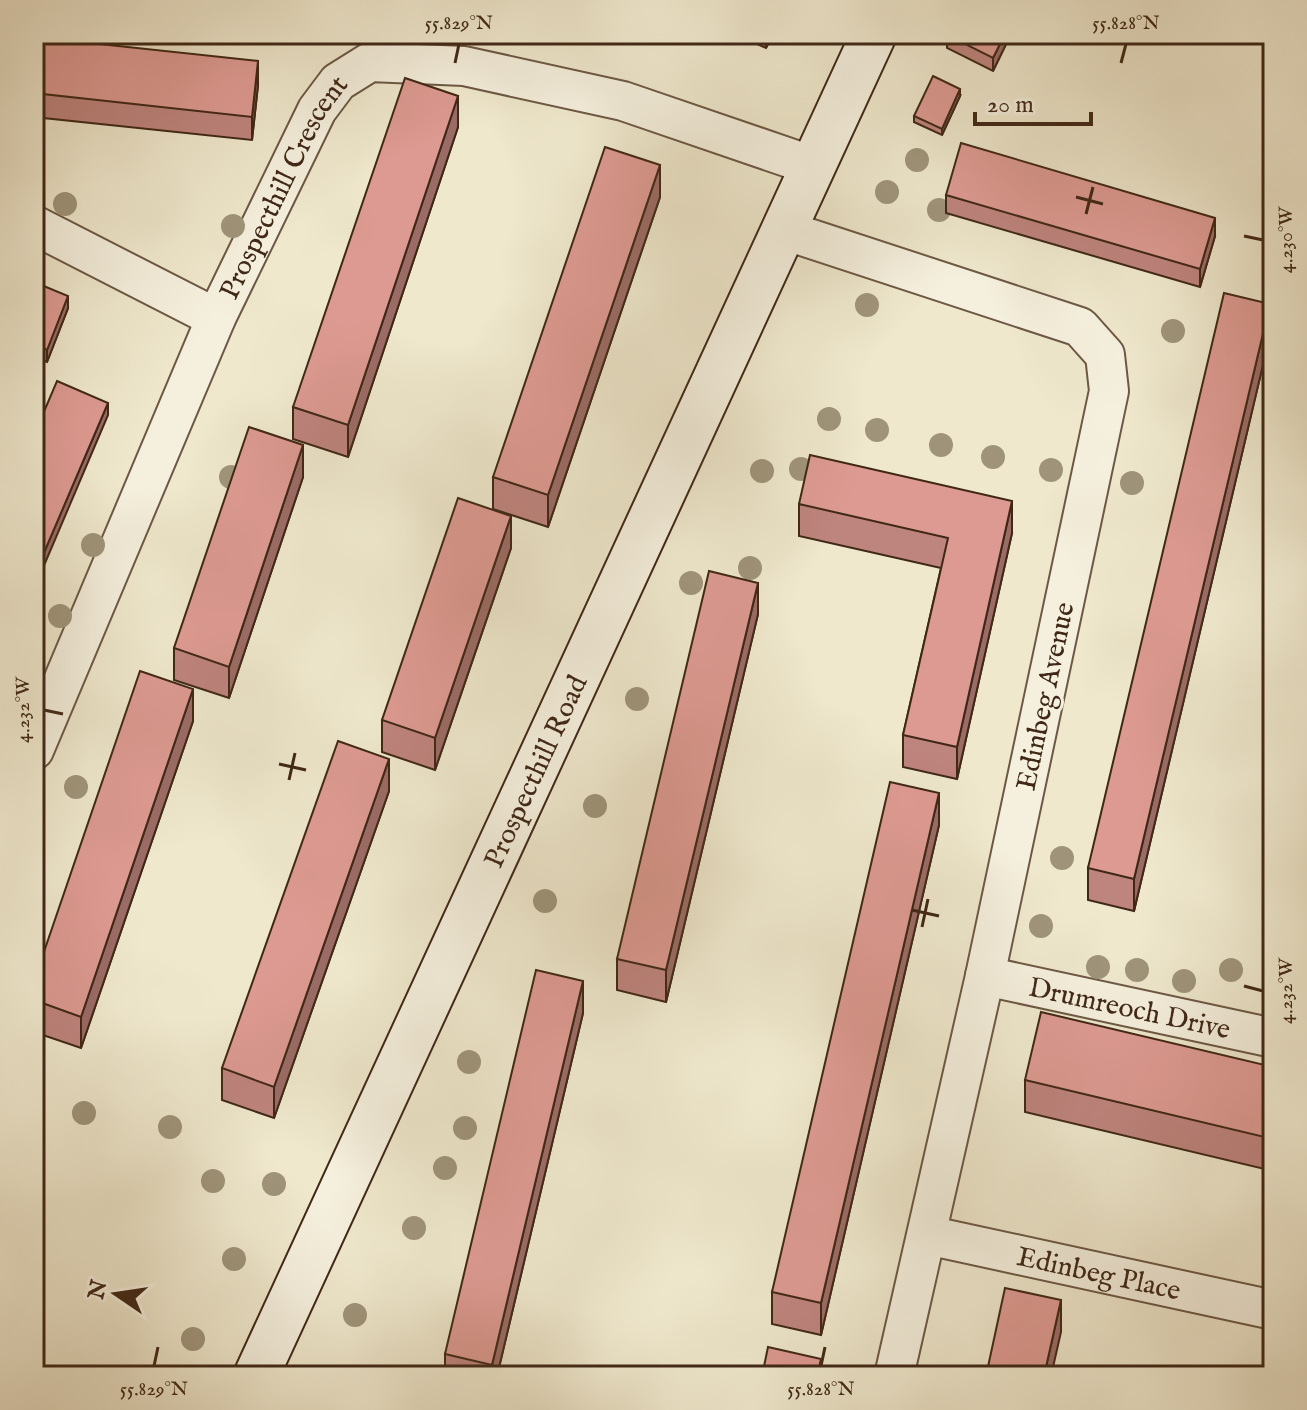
<svg xmlns="http://www.w3.org/2000/svg" width="1307" height="1410" font-family="'IM FELL English',serif">
	<rect width="100%" height="100%" fill="#efe8cd"/>
	<filter id="stains"><feTurbulence type="fractalNoise" baseFrequency=".0025" numOctaves="4"/><feColorMatrix values="0 0 0 0 .2 0 0 0 0 .09 0 0 0 0 .02 0 0 0 .5 -.17"/></filter>
	<radialGradient id="worn" r=".72"><stop offset=".6" stop-color="#630" stop-opacity="0"/><stop offset="1" stop-color="#630" stop-opacity=".3"/></radialGradient>
	<g fill="none" stroke-linecap="round" stroke-linejoin="round">
		<g stroke="#6c5844" stroke-width="42">
			<g id="street">
				<path d="M34,225L216,318"/>
				<path d="M784,230L1080,327L1105,355L1109,391L985,976L894,1376"/>
				<path id="s1" d="M34,750L216,318L317,110L338,82L370,62L464,66L623,101L813,166"/>
				<path id="s2" d="M985,976L1273,1038"/>
				<path id="s3" d="M927,1235L1273,1310"/>
			</g>
		</g>
		<g stroke="#402817" stroke-width="48">
			<g id="secondary">
				<path id="s4" d="M256,1376L874,34"/>
			</g>
		</g>
		<use href="#street" stroke="#f5f0de" stroke-width="38"/>
		<use href="#secondary" stroke="#f5f0de" stroke-width="44"/>
	</g>
	<g fill="#9f947a">
		<circle cx="917" cy="160" r="12"/>
		<circle cx="887" cy="192" r="12"/>
		<circle cx="65" cy="204" r="12"/>
		<circle cx="939" cy="210" r="12"/>
		<circle cx="233" cy="226" r="12"/>
		<circle cx="867" cy="305" r="12"/>
		<circle cx="1173" cy="331" r="12"/>
		<circle cx="829" cy="419" r="12"/>
		<circle cx="877" cy="430" r="12"/>
		<circle cx="941" cy="445" r="12"/>
		<circle cx="993" cy="457" r="12"/>
		<circle cx="801" cy="469" r="12"/>
		<circle cx="1051" cy="470" r="12"/>
		<circle cx="762" cy="471" r="12"/>
		<circle cx="231" cy="477" r="12"/>
		<circle cx="1132" cy="483" r="12"/>
		<circle cx="93" cy="545" r="12"/>
		<circle cx="750" cy="568" r="12"/>
		<circle cx="691" cy="583" r="12"/>
		<circle cx="60" cy="616" r="12"/>
		<circle cx="637" cy="699" r="12"/>
		<circle cx="76" cy="787" r="12"/>
		<circle cx="595" cy="806" r="12"/>
		<circle cx="1062" cy="858" r="12"/>
		<circle cx="545" cy="901" r="12"/>
		<circle cx="1041" cy="926" r="12"/>
		<circle cx="1098" cy="967" r="12"/>
		<circle cx="1137" cy="970" r="12"/>
		<circle cx="1231" cy="970" r="12"/>
		<circle cx="1184" cy="981" r="12"/>
		<circle cx="469" cy="1062" r="12"/>
		<circle cx="84" cy="1113" r="12"/>
		<circle cx="170" cy="1127" r="12"/>
		<circle cx="465" cy="1128" r="12"/>
		<circle cx="445" cy="1168" r="12"/>
		<circle cx="213" cy="1181" r="12"/>
		<circle cx="274" cy="1184" r="12"/>
		<circle cx="414" cy="1228" r="12"/>
		<circle cx="234" cy="1259" r="12"/>
		<circle cx="355" cy="1315" r="12"/>
		<circle cx="193" cy="1339" r="12"/>
	</g>
	<path fill="#be847e" stroke="#402817" stroke-width="2" d="M735,34H773L766,48Z
		M947,34H1011L993,71L947,48Z
		M34,37L258,85L252,140L34,117Z
		M960,96L942,135L914,122V116Z
		M458,127L348,457L293,439V407Z
		M946,195L1215,236L1200,287L946,213Z
		M660,197L548,527L493,509V477Z
		M34,282L68,308L47,362L34,357Z
		M1270,335L1134,911L1088,900V868Z
		M303,477L229,698L174,680V648Z
		M799,504L1012,533L957,779L903,767V735L941,568L799,536Z
		M511,548L435,770L382,752V720Z
		M758,614L666,1002L617,990V959Z
		M193,721L81,1048L34,1032V981Z
		M389,791L274,1118L222,1100V1068Z
		M939,825L821,1335L772,1324V1292Z
		M583,1013L497,1376H445V1354Z
		M1273,1067V1171L1025,1112V1080Z"/>
	<path fill="#9b6c66" stroke="#402817" stroke-width="2" d="M767,34H773L766,48V35Z
		M1005,34H1011L993,71V58Z
		M258,61V85L252,140V117Z
		M960,89V96L942,135V129Z
		M458,96V127L348,457V425Z
		M660,165V197L548,527V495Z
		M1215,218V236L1200,287V269Z
		M68,296V308L47,362V350Z
		M1270,304V335L1134,911V879Z
		M108,403V415L34,589V576Z
		M303,445V477L229,698V667Z
		M1012,501V533L957,779V747Z
		M511,516V548L435,770V738Z
		M758,583V614L666,1002V970Z
		M193,689V721L81,1048V1017Z
		M389,759V791L274,1118V1087Z
		M939,793V825L821,1335V1303Z
		M583,981V1013L497,1376H492V1365Z
		M1061,1300V1332L1051,1376H1044Z
		M821,1359V1376H817Z"/>
	<path fill="#dd9a92" stroke="#402817" stroke-width="2" d="M947,34H1005L993,58L947,35Z
		M34,37L258,61L252,117L34,93Z
		M933,76L960,89L942,129L914,116Z
		M405,78L458,96L348,425L293,407Z
		M961,143L1215,218L1200,269L946,195Z
		M605,147L660,165L548,495L493,477Z
		M34,282L68,296L47,350L34,344Z
		M1224,293L1270,304L1134,879L1088,868Z
		M57,381L108,403L34,576V435Z
		M249,427L303,445L229,667L174,648Z
		M810,455L1012,501L957,747L903,735L948,538L799,504Z
		M458,498L511,516L435,738L382,720Z
		M709,571L758,583L666,970L617,959Z
		M140,671L193,689L81,1017L34,1000V981Z
		M338,741L389,759L274,1087L222,1068Z
		M890,782L939,793L821,1303L772,1292Z
		M536,970L583,981L492,1365L445,1354Z
		M1041,1012L1273,1067V1139L1025,1080Z
		M1005,1288L1061,1300L1044,1376H986Z
		M768,1347L821,1359L817,1376H762Z
		M362,1367L400,1376H360Z"/>
	<path fill="none" stroke="#402817" stroke-width="3" d="M455,63L459,44M1121,63L1126,44M1076,197L1103,204M1086,214L1093,187M1244,236L1263,240M44,710L63,714M279,764L306,770M289,780L295,753M912,910L939,916M922,927L928,899M1244,986L1263,991M154,1366L158,1347M821,1366L825,1347"/>
	<g text-anchor="middle" stroke-width="6" stroke-linejoin="round" paint-order="stroke">
		<g font-size="28" fill="#402817" stroke="#f5f0de">
			<text dy="10" stroke="none"><textPath href="#s1" startOffset="616">Prospecthill Crescent</textPath></text>
			<text transform="translate(1044 696) rotate(-78)" y="10">Edinbeg Avenue</text>
			<text dy="10" stroke="none"><textPath href="#s4" startOffset="666">Prospecthill Road</textPath></text>
			<text dy="10" stroke="none"><textPath href="#s2" startOffset="148">Drumreoch Drive</textPath></text>
			<text dy="10" stroke="none"><textPath href="#s3" startOffset="176">Edinbeg Place</textPath></text>
		</g>
	</g>
	<rect width="1307" height="1410" fill="none" stroke="#efe8cd" stroke-width="88"/>
	<g transform="translate(116 1294) rotate(283)" stroke="#f5f0de" stroke-width="6" paint-order="stroke">
	<path d="M0-6L14 30L0 20L-14 30Z" fill="#402817"/>
	<text y="-12" font-size="22" font-weight="bold" text-anchor="middle" fill="#402817">N</text>
	</g>
	<path d="M975 112v12h116v-12" fill="none" stroke="#402817" stroke-width="4"/>
	<text x="987" y="112" font-size="24" fill="#402817" stroke="#f5f0de" stroke-width="6" paint-order="stroke">20 m</text>
	<rect x="44" y="44" width="1219" height="1322" fill="none" stroke="#402817" stroke-width="3"/>
	<g font-size="20" text-anchor="middle" fill="#402817">
		<text x="459" y="29">55.829°N</text>
		<text x="1126" y="29">55.828°N</text>
		<text transform="translate(1285 240) rotate(-90)" y="7">4.230°W</text>
		<text transform="translate(22 710) rotate(-90)" y="7">4.232°W</text>
		<text transform="translate(1285 991) rotate(-90)" y="7">4.232°W</text>
		<text x="154" y="1395">55.829°N</text>
		<text x="821" y="1395">55.828°N</text>
	</g>
	<rect width="100%" height="100%" filter="url(#stains)"/>
	<rect width="100%" height="100%" fill="url(#worn)"/>
</svg>
